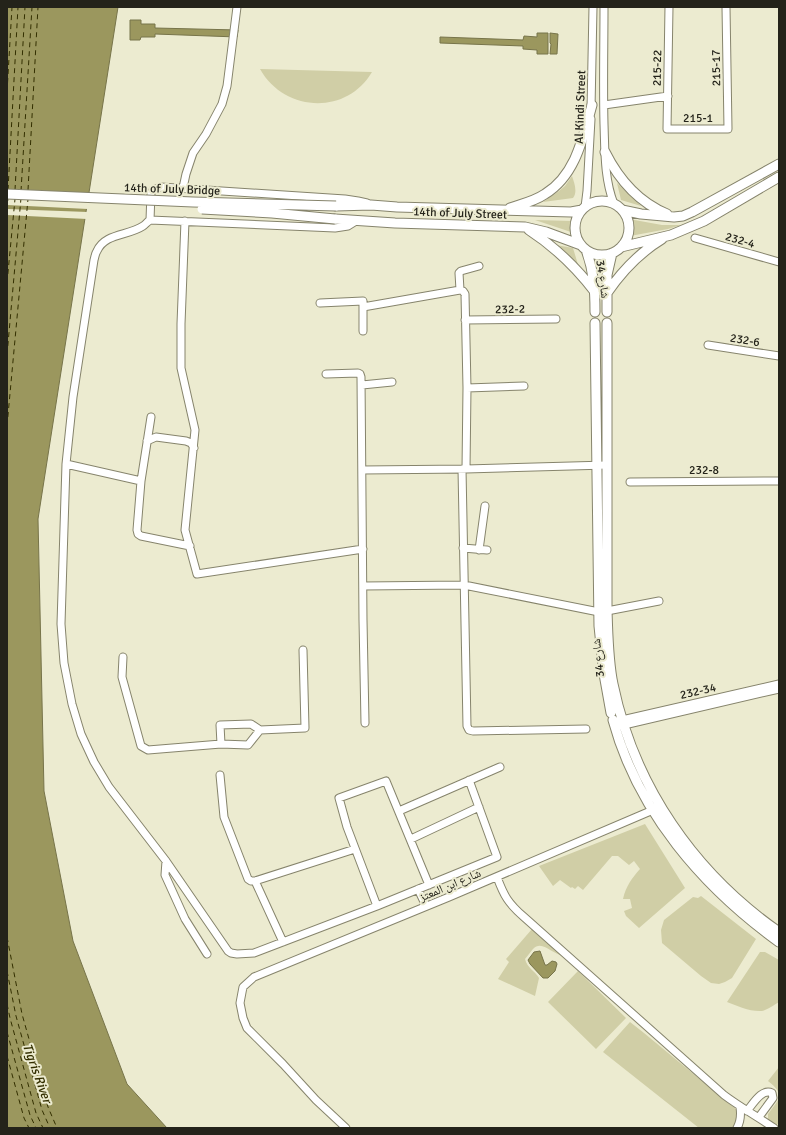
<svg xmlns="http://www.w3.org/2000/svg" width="786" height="1135" font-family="Signika,'Noto Naskh Arabic',sans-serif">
	<rect width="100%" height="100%" fill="#ecebd0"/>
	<path fill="#d0cea6" d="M260,69L372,72C346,116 284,112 260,69Z
		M572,176C574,182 578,192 573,198L543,202L559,191L565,186Z
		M617,183L640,205L641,206L621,200Z
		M629,219L662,225H681L668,229L630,236L631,225Z
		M535,220L573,221L570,226L571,232Z
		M556,245L573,248L579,268Z
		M645,824L685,888L639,928L626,916L624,911L632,908L630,899H623C626,886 632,878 640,869L634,861L629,865L618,856H612L583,890L578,886L575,889L572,887L571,888L560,880L553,886L539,866Z
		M701,896L756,939L732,978L725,982L719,984L711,983L701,976L662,943L661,930L664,920L693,897L698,898Z
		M532,929L562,955C553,955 542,939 533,949C530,952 528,956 525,959C527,968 535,971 539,978L535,996L498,979L509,962L506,959Z
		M760,952H765L779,960V1002C774,1005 767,1010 762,1011C750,1012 738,1006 727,1002Z
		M578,971L626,1018L596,1049L548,1002Z
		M630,1022L644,1033L737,1110V1120L733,1128H699L603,1052Z
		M779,1067V1124L776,1125L768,1119V1114C779,1099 786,1095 768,1081Z"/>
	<path fill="#9b975e" stroke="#77744a" d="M7,7H118L38,519L44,791L73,941L127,1084L167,1128H7Z
		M130,20H141V24H155V28L238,30L237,37L155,34V37H141L140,40H130Z
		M537,33H548V54H537V50L523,49V46L440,43V37L523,40L524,36L537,37Z
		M550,33L558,34L557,54H550L551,44L550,43Z
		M540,951L545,965H547L552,961L556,962L557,964L555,971L548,978H543L530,964L528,960L534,952Z"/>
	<path fill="#ecebd0" d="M7,189L91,193L88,209L7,205Z
		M7,209L88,212L87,219L7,215Z"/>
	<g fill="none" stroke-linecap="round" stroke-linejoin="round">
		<path stroke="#332f00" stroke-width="1" stroke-dasharray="5 4" stroke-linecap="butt" d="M7,92L12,7
			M8,190L18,7
			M15,190L25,7
			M28,190L38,7
			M21,191L32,7
			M7,210L8,197
			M7,283L15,199
			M7,355L21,198
			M7,426L28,199
			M7,937L22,1014L48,1107L57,1128
			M7,971L16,1016L42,1110L50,1128
			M7,1004L10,1018L36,1113L43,1128
			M7,1032L30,1115L36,1128
			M7,1056L24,1118L29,1128"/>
		<g stroke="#86846c" stroke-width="9">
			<path id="minor" d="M604,7C604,46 603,85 604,124C605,151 604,178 614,204
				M669,7L667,129H728L726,7
				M604,105L668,96
				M591,109L593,7
				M183,188L186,174L193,153L206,134L222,104L227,86L237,7
				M585,207L587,191L591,119
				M150,220L151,193L153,190L161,187L345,199L358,201L367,203
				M185,221L181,324V368L195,430L185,530L197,574L363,549
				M356,221L348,226L335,228L150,220C147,222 145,225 143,226C128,236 105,233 97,251C95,254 95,257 94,260L73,397L66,464L61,624L64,663L72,704L81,734L94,762L109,787L166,861L228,951L231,953L237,954L254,953L377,906L497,857L469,780
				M695,238L779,262
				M460,290L459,273L461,271L479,266
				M320,303L363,301V331
				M363,307L460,290L463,291L465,294L467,388L466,469
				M465,320L556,319
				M708,345L779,356
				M326,374L358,373L360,374L361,377L363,620L365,723
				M362,385L392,382
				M467,388L524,386
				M151,417L141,481L137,530L138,534L141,536L190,546
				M147,441L156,437L186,441L191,443L194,448
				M66,464L141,481
				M462,469L467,726L469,730L473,731L586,729
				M362,470L466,469L607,465
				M630,482L779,481
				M463,548L487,550
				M479,550L485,506
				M363,586L464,585L599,612L607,611L659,601
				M123,657L122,677L141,746L148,750L221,744L248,745L260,730
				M622,720L779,684
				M624,725L779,689
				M221,744L220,725L251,724L260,730L305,728L303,650
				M220,775L224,817L248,879L251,881H255L355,849
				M399,811L500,767
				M411,839L479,807
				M166,861L165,875L185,919L207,954
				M497,877C504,896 508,903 524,917L724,1095C740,1107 758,1117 774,1128
				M255,881L283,942
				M418,889L426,906
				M377,906L347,827L339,798L386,781L429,885
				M747,1111C753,1104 762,1088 772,1093L773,1098L759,1117
				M346,1128L316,1100L283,1064L247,1028L243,1018L240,1003L243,987L254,977L449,897L653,810
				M737,1128C741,1121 741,1114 740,1107"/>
		</g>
		<g stroke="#86846c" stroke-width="11">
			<path id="major" d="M605,152C619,180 638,202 667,214
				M575 228a27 27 0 1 1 54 0a27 27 0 1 1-54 0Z
				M336,206L371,205L397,207L571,212L582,210
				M510,208C522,204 535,201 545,194C576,175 583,137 592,105
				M622,210L641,214L674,217L683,216L692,212L779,164
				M335,219L395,223L525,227L546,232L581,245
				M529,230C555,247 576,267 595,292
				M621,247L671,235L704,221L779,177
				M586,250C594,271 595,291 595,312
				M607,293C622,271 639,253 662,239
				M607,312V275L612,253
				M595,323L599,626L604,674L611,713
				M607,323V611C608,636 608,660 613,684C634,786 694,873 779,932
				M613,720C638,812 703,887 779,942"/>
		</g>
		<use href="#minor" stroke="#fff" stroke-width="7"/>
		<use href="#major" stroke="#fff" stroke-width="9"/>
		<g stroke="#86846c" stroke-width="11" stroke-linecap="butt">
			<path id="major-bridge" d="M7,194L193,202L336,206
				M202,209L272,213L335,219"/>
		</g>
		<use href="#major-bridge" stroke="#fff" stroke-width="9"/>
	</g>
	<g text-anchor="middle" stroke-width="4" stroke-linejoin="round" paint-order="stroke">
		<g font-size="12" fill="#24231a" stroke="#ecebd0">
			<text transform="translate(657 68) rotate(-89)" y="4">215-22</text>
			<text transform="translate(716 68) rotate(-91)" y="4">215-17</text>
			<text transform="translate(580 107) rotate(-88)" y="4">Al Kindi Street</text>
			<text x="698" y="122">215-1</text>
			<text transform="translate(172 189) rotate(2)" y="4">14th of July Bridge</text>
			<text transform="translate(460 213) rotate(2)" y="4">14th of July Street</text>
			<text transform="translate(740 240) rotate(16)" y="4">232-4</text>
			<text transform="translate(603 279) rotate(82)" y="4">شارع 34</text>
			<text transform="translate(510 309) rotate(-1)" y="4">232-2</text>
			<text transform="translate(745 340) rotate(9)" y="4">232-6</text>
			<text x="704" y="474">232-8</text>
			<text transform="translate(598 658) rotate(-96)" y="4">شارع 34</text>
			<text transform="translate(698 691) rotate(-13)" y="4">232-34</text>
			<text transform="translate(450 885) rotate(-23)" y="4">شارع ابن المعتز</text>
		</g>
		<g font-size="13" font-style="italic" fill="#332f00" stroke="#ecebd0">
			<text transform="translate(38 1073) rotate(70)" y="5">Tigris River</text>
		</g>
	</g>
	<rect width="786" height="1135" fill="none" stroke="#24231a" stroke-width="16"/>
</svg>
